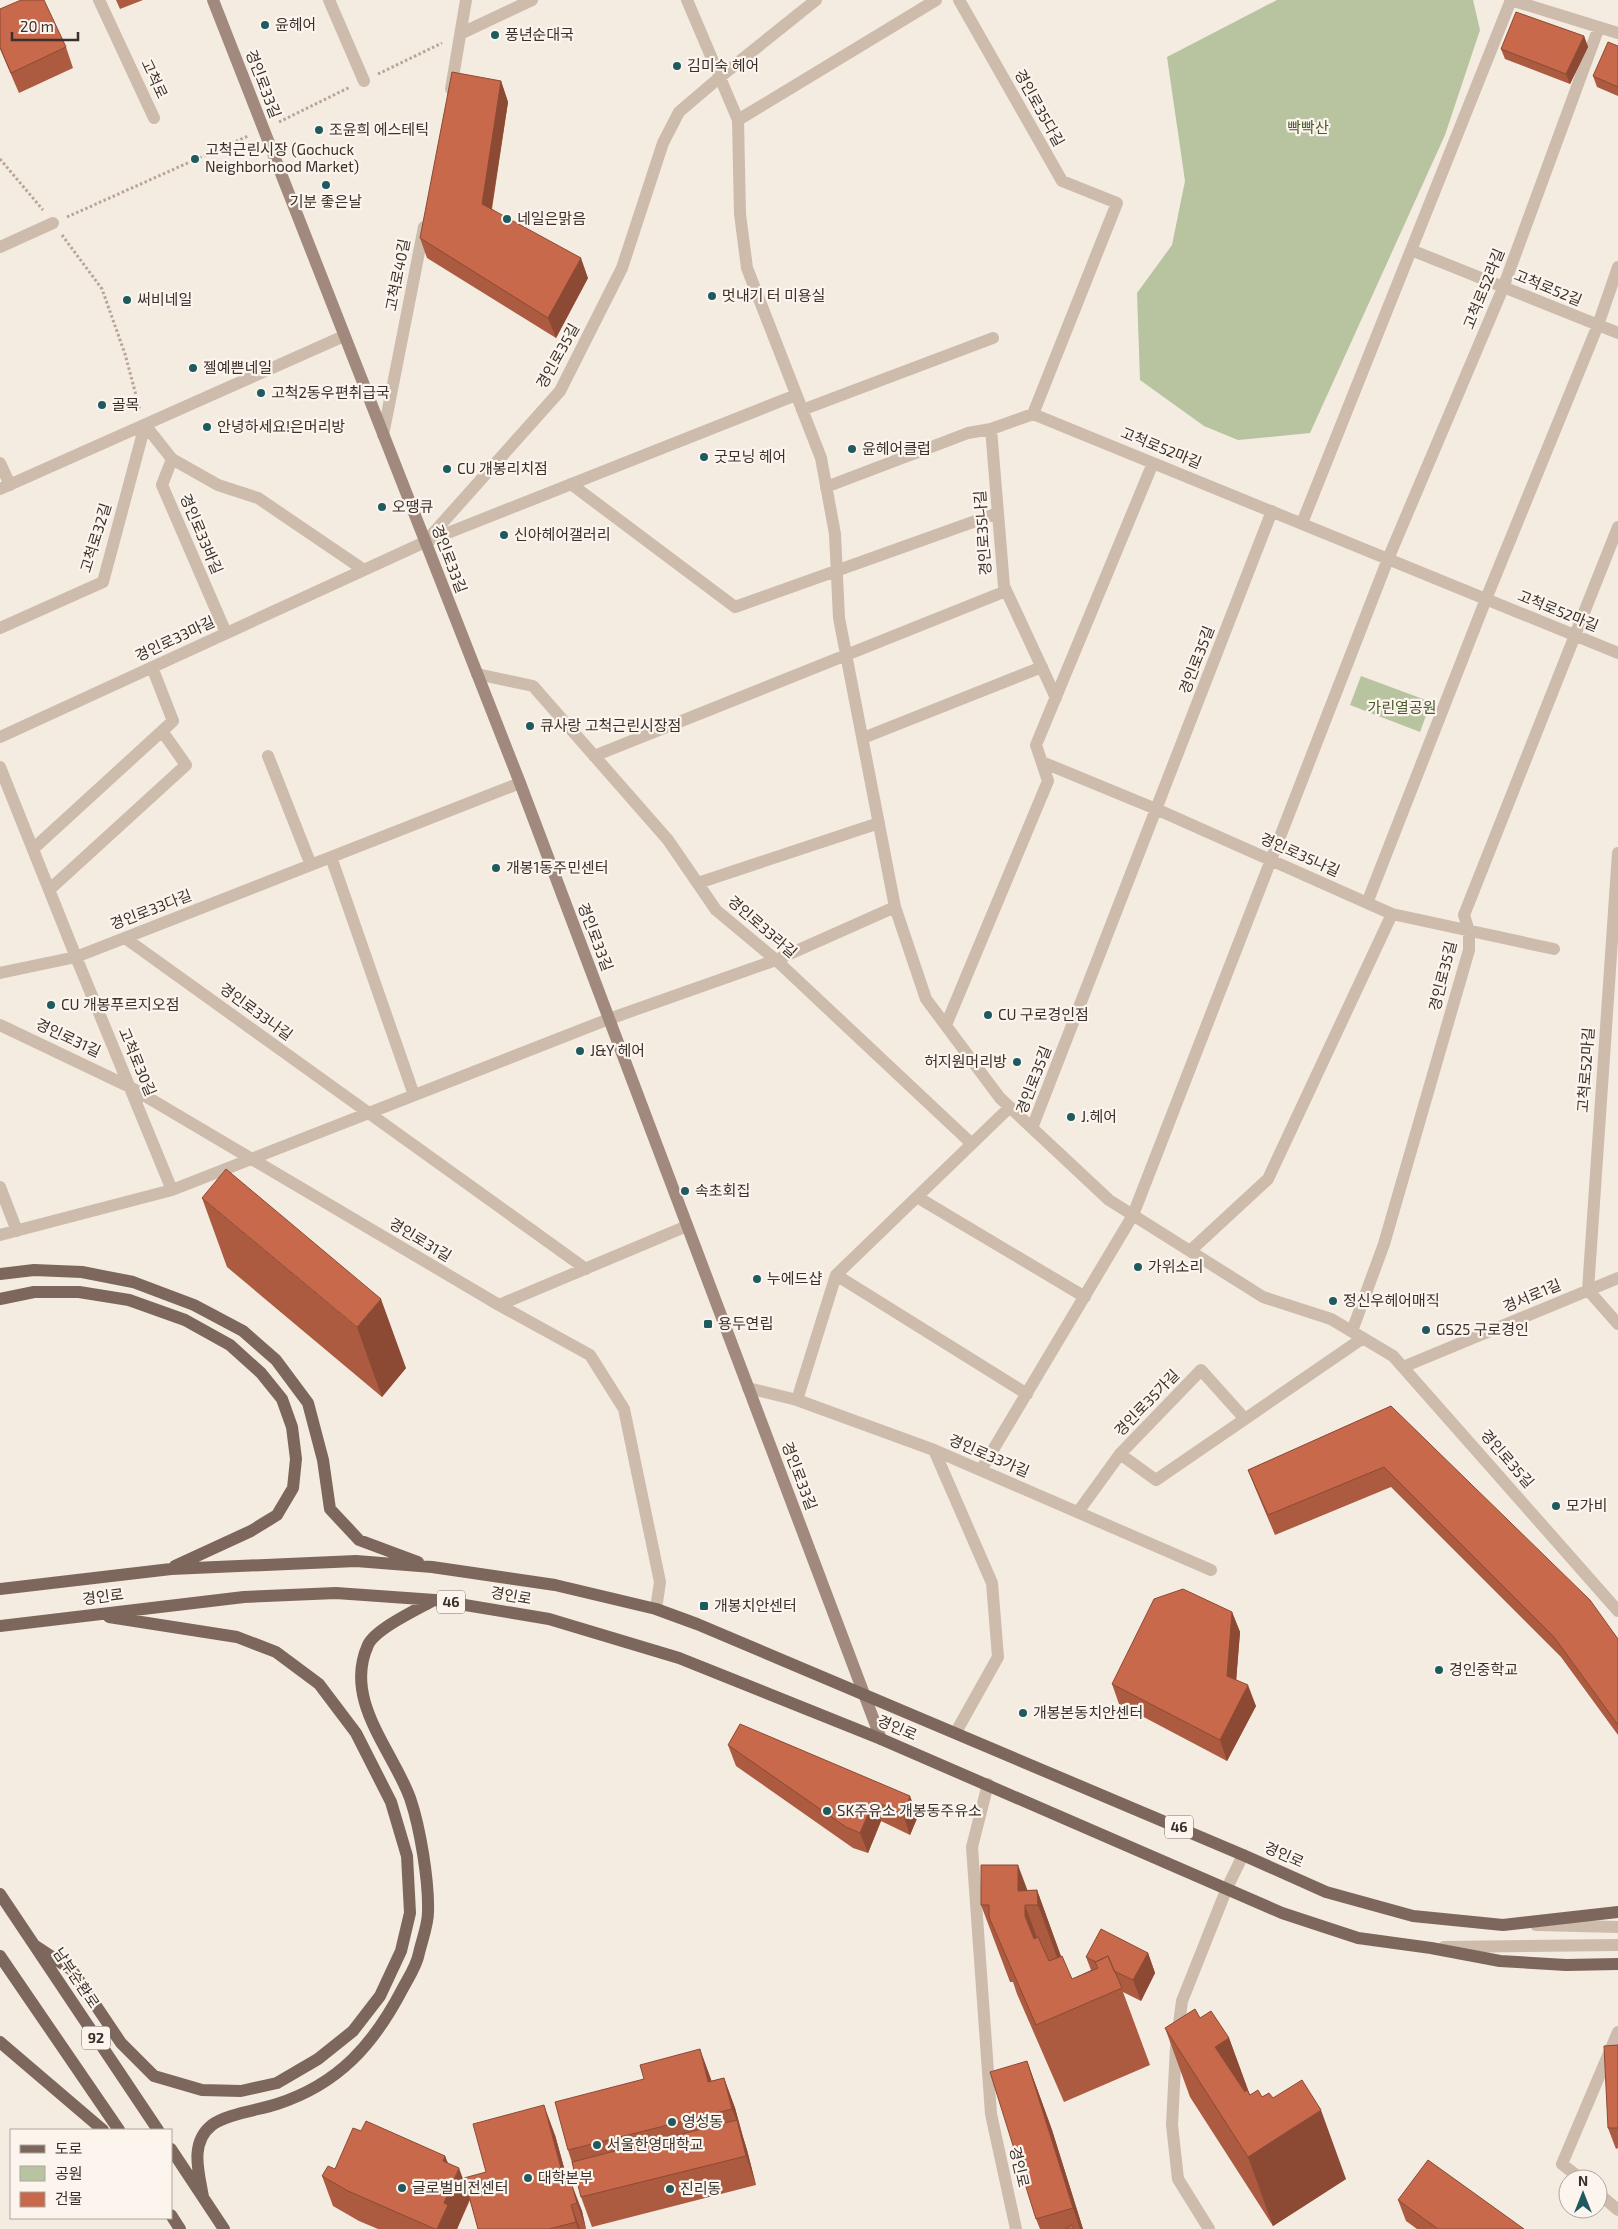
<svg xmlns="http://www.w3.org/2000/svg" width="1618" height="2229" font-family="'Exo 2','Noto Sans KR',sans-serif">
	<rect width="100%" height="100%" fill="#f4ebe1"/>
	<path fill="#b8c4a0" d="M1277,0H1473L1480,30L1445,135L1310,433L1238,440L1204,426L1140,380L1137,293L1172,245L1185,181L1167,57Z
		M1361,676L1431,702L1420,732L1350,705Z"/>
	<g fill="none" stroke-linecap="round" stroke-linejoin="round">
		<path stroke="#b9a596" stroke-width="3" stroke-dasharray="2.5 2.5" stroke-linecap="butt" d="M378,74L442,43
			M279,122L350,87
			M0,159L43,210
			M67,217L248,136
			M62,235L102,289L125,354L140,410"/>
		<path stroke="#cdbbac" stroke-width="12" d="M1536,1925L1618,1927
			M1444,1947L1618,1945
			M1209,2229L1178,2179L1172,2125L1176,2047L1182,2001L1227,1888L1243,1855"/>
		<path stroke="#cdbbac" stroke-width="12" d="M99,0L154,118
			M329,0L364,81
			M687,0L738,120L740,214L747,268L821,458L835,534L839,618L895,907L926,999L1000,1098L1109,1200L1263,1297L1331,1319L1393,1356L1618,1611
			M959,0L1062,181L1117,203L1033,414L1618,653
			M462,33L532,0
			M451,89L466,0
			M738,120L936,0
			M0,247L53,223
			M1411,250L1618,333
			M802,410L993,338
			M1033,414L991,429L1004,586L1056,698
			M145,425L172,459L162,485L226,633
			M383,435L424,227
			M172,459L218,485L258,498L364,570
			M0,463L10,485
			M571,484L735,607L998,513
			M826,487L968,433L991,429
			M0,489L344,336
			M1302,523L1511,0L1618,33
			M427,540L560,391L622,268L663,143L679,112L720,77L816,0
			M0,628L103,582L145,425
			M477,674L533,686L668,840L716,910L776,960L972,1144
			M0,737L425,542L796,395
			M863,738L1042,667
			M268,756L311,865
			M594,756L1006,591
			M1042,762L1156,809L1392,914L1554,949
			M0,767L76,957L172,1190
			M33,849L173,721L152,667
			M1618,853L1588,1290L1618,1324
			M331,857L414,1095
			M698,883L879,823
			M49,890L186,765L162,731
			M1367,903L1486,599L1598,325L1618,267
			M125,938L586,1269
			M0,973L76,957L520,783
			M0,1025L130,1087L499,1305L590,1355L624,1409L660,1582L656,1609
			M946,1025L1048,781L1036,745L1153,463
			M1032,1128L1272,511
			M0,1187L17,1231
			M917,1197L1085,1297
			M0,1235L172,1190L609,1019L776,960L895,907
			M1190,1251L1268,1179L1392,914
			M836,1275L1027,1394
			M499,1305L687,1226
			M1352,1331L1384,1244L1469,950V931L1464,915L1618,527
			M1403,1367L1618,1278
			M748,1388L797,1400L934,1450L1211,1570
			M797,1400L836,1275L1010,1107
			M934,1450L992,1583L998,1657L956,1732
			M1120,1454L1156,1480L1363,1338
			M981,1470L1133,1215L1388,559L1503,288L1599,27
			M1078,1512L1120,1454L1201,1370L1245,1419
			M988,1784L972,1847L991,2114L1016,2229
			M1581,2179L1562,2164L1618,2032
			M1598,2193L1618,2210"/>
		<path stroke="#a18a7d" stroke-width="12" d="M213,0L520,783L881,1739"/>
		<path stroke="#7d675c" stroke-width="12" d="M0,1274L34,1270L82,1272L133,1282L194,1305L243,1331L276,1360L308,1403L323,1460L330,1509L359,1540L418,1562
			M0,1299L34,1292H79L129,1300L185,1320L230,1345L261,1373L282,1399L292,1427L296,1459L293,1488L277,1515L251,1531L175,1566
			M0,1589L171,1569L356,1561L432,1567L555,1585L656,1609L697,1624L1243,1855L1326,1892L1413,1916L1503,1925L1618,1912
			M0,1626L244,1597L336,1593L435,1600L549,1619L679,1658L881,1739L1282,1913L1358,1938L1431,1948L1500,1961L1566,1965L1618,1964
			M0,1894L158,2130
			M34,1945L72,1970L121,2043L154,2076L202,2090L241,2091L277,2083L318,2059L353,2031L380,1996L401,1951L410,1913L407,1856L391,1802L356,1733L319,1684L276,1652L237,1637L109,1617
			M0,1956L119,2130
			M0,2042L103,2130
			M171,2149L224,2229
			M203,2197C199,2173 189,2143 212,2125C226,2114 259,2110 277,2104C339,2084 374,2044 403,1988C409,1977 417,1965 419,1953C422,1940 428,1925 428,1912C429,1881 420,1827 410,1798C392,1749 343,1700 368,1645C375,1629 418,1609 434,1600
			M171,2215L180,2229"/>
	</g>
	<path fill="#ac5a40" d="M116,0H143L120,9Z
		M0,9L66,47L73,68L19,93L0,49Z
		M1584,36L1588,47L1570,84L1505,59L1501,49Z
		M1618,46V96L1597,87L1593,76Z
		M501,81L508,102L492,209L588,278L556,338L427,258L420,238Z
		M202,1198L406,1368L382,1397L227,1267Z
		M1391,1406L1618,1639V1735L1561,1657L1391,1487L1275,1535L1256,1490L1248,1470Z
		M1232,1612L1240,1632L1236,1680L1256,1706L1227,1761L1119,1704L1112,1684Z
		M728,1745L918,1816L910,1835L881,1821L868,1853L853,1848L736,1766Z
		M1037,1890L1061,1956L1072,1979L1091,1970L1086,1957L1148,1953L1155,1973L1141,2001L1123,1992L1150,2065L1064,2102L1017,1994L1013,1982H1010L981,1905L1027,1891Z
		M1200,2018L1229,2038L1250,2095L1273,2098L1346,2179L1273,2226L1190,2097L1165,2028Z
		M1618,2045V2148L1616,2149L1608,2128Z
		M1027,2061L1052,2130L1083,2229H1040L1036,2219Z
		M724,2078L735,2108L743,2137L747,2150L756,2185L592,2227L581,2197L573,2166L568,2150L711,2081Z
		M361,2131L445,2156L448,2163L466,2188L486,2172L555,2135L568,2182L582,2211L586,2229H478L470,2200L457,2229H378L359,2221L333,2206L322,2176L335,2169Z
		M1398,2200L1524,2229H1417L1406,2221Z"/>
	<path fill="#8c4a34" d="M1584,36L1588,47L1570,84L1566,74Z
		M501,81L508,102L489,224L482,204Z
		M581,258L588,278L556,338L548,318Z
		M381,1299L406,1368L382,1397L357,1327Z
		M1232,1612L1240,1632L1235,1696L1227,1676Z
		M1248,1685L1256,1706L1227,1761L1220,1740Z
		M910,1796L918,1816L910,1835L903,1814Z
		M874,1801L881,1821L868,1853L860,1833Z
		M1018,1865L1033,1905H1025L1053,1982L1025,1916L1018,1891Z
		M1037,1890L1065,1968L1066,1982L1038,1905Z
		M1148,1953L1155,1973L1141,2001L1133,1980Z
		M1229,2038L1254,2107L1215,2047Z
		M700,2049L711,2079L719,2112L708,2082Z
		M1027,2061L1052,2130L1083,2229H1080L1073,2208Z
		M724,2078L735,2108L743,2137L747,2150L756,2185L746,2156L737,2121L732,2109Z
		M544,2105L555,2135L574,2204L565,2183Z
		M1321,2110L1346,2179L1273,2226L1248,2157Z
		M445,2156L454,2181L459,2168L470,2198L457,2229H437L443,2161Z
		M571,2182L582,2211L586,2229L577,2203Z
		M571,2205L580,2229H578Z"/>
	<path fill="#c8694b" stroke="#8c4a34" d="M21,0H44L66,47L11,73L0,47V9Z
		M1516,12L1584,36L1566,74L1501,49Z
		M1608,42L1618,46V87L1593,76Z
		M452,72L501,81L482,204L581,258L548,318L420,238Z
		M226,1169L381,1299L357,1327L202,1198Z
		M1391,1406L1590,1600L1618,1639V1725L1554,1637L1384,1467L1268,1515L1248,1470Z
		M1183,1589L1232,1612L1227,1676L1248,1685L1220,1740L1112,1684L1154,1599Z
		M740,1724L910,1796L903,1814L874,1801L860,1833L846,1827L728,1745Z
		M981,1865H1018V1891L1037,1890L1038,1905H1025V1916L1034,1939L1038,1937L1049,1961L1062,1956L1072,1979L1098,1968L1095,1962L1108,1956L1122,1988L1036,2025L989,1917V1905H981Z
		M1101,1929L1148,1953L1133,1980L1114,1971L1108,1956L1096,1962L1086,1957Z
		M1195,2009L1200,2018L1211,2011L1229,2038L1215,2047L1245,2092L1247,2090L1250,2095L1258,2090L1262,2097L1269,2093L1273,2098L1302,2080L1321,2110L1248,2157L1165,2028Z
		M1618,2045V2128H1608L1604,2046Z
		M700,2049L708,2082L724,2078L732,2109L568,2150L555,2102L644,2079L640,2065Z
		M1027,2061L1073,2208L1036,2219L990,2072Z
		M544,2105L565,2183L571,2182L577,2203L571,2205L576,2222L549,2229H478L464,2178L486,2172L473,2124Z
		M737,2120L746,2156L581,2197L572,2162Z
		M366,2121L445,2156L443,2161L459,2168L444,2203L448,2205L437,2229H435L348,2191L322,2176L328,2166L335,2169L353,2128L361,2131Z
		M1428,2160L1524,2229H1438L1398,2200Z
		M1072,2225L1074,2229H1065Z"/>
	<g fill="#1f5a5e" stroke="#fbf5ee" stroke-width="2">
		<circle cx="265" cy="25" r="5"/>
		<circle cx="495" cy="35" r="5"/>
		<circle cx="677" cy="66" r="5"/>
		<circle cx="319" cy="130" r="5"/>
		<circle cx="195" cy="159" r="5"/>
		<circle cx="326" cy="185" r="5"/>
		<circle cx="507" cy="219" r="5"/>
		<circle cx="712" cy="296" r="5"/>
		<circle cx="127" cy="300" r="5"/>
		<circle cx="193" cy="368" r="5"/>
		<circle cx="261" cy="393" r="5"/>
		<circle cx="102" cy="405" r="5"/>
		<circle cx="207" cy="427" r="5"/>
		<circle cx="852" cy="449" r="5"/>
		<circle cx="704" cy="457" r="5"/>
		<circle cx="447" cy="469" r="5"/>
		<circle cx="382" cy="507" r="5"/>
		<circle cx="504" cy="535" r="5"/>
		<circle cx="530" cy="726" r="5"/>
		<circle cx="496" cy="868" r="5"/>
		<circle cx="51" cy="1005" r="5"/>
		<circle cx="988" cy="1015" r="5"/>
		<circle cx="580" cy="1051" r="5"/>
		<circle cx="1017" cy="1062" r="5"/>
		<circle cx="1071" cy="1117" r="5"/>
		<circle cx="685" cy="1191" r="5"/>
		<circle cx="1138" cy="1267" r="5"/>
		<circle cx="757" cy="1279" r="5"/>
		<circle cx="1333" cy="1301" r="5"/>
		<rect x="703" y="1319" width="10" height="10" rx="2.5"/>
		<circle cx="1426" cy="1330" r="5"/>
		<circle cx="1556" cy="1506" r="5"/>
		<rect x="699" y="1601" width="10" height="10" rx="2.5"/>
		<circle cx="1439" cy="1670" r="5"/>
		<circle cx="1023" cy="1713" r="5"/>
		<circle cx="827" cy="1811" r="5"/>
		<circle cx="672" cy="2122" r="5"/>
		<circle cx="597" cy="2145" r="5"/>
		<circle cx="528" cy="2178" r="5"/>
		<circle cx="402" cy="2188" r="5"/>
		<circle cx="670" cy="2189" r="5"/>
	</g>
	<g text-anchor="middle" stroke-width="4.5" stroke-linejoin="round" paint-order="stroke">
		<g fill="#fbf5ee" stroke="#756b66" stroke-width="1">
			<rect x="437" y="1590.5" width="28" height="23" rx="4"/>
			<rect x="1165" y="1815.5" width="28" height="23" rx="4"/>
			<rect x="82" y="2026.5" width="28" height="23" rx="4"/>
		</g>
		<g font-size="14" font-weight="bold" fill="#3b302b">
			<text x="451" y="1607">46</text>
			<text x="1179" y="1832">46</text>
			<text x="96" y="2043">92</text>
		</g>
		<g font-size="15" fill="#3b302b" stroke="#fbf5ee" text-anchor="start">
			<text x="275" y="30">윤헤어</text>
			<text x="505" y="40">풍년순대국</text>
			<text x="687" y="71">김미숙 헤어</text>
			<text x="329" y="135">조윤희 에스테틱</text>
			<text x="205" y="155">고척근린시장 (Gochuck<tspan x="205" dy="17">Neighborhood Market)</tspan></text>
			<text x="326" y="207" text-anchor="middle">기분 좋은날</text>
			<text x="517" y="224">네일은맑음</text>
			<text x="722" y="301">멋내기 터 미용실</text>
			<text x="137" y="305">써비네일</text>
			<text x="203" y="373">젤예쁜네일</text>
			<text x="271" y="398">고척2동우편취급국</text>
			<text x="112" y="410">골목</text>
			<text x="217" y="432">안녕하세요!은머리방</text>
			<text x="862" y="454">윤헤어클럽</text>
			<text x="714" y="462">굿모닝 헤어</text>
			<text x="457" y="474">CU 개봉리치점</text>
			<text x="392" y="512">오땡큐</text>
			<text x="514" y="540">신아헤어갤러리</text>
			<text x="540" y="731">큐사랑 고척근린시장점</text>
			<text x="506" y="873">개봉1동주민센터</text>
			<text x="61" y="1010">CU 개봉푸르지오점</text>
			<text x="998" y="1020">CU 구로경인점</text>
			<text x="590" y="1056">J&amp;Y 헤어</text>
			<text x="1007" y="1067" text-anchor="end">허지원머리방</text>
			<text x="1081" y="1122">J.헤어</text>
			<text x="695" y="1196">속초회집</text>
			<text x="1148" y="1272">가위소리</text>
			<text x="767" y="1284">누에드샵</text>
			<text x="1343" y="1306">정신우헤어매직</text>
			<text x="718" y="1329">용두연립</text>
			<text x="1436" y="1335">GS25 구로경인</text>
			<text x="1566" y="1511">모가비</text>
			<text x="714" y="1611">개봉치안센터</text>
			<text x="1449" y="1675">경인중학교</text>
			<text x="1033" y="1718">개봉본동치안센터</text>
			<text x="837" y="1816">SK주유소 개봉동주유소</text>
			<text x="682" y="2127">영성동</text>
			<text x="607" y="2150">서울한영대학교</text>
			<text x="538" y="2183">대학본부</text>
			<text x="412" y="2193">글로벌비전센터</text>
			<text x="680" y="2194">진리동</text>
		</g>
		<g font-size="15" fill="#3b302b" stroke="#fbf5ee">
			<text transform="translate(154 79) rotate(65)" y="5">고척로</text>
			<text transform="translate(263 84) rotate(69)" y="5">경인로33길</text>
			<text transform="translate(1039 108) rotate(61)" y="5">경인로35다길</text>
			<text transform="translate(398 275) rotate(-79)" y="5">고척로40길</text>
			<text transform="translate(1548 288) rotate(22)" y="5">고척로52길</text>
			<text transform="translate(1484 289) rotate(-68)" y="5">고척로52라길</text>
			<text transform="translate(558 356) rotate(-61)" y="5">경인로35길</text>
			<text transform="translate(1161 448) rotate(22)" y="5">고척로52마길</text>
			<text transform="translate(983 533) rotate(-94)" y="5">경인로35나길</text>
			<text transform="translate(201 534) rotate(67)" y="5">경인로33바길</text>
			<text transform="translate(96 538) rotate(-73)" y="5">고척로32길</text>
			<text transform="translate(449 559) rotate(69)" y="5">경인로33길</text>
			<text transform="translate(1558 611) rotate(22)" y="5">고척로52마길</text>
			<text transform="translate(175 639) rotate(-25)" y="5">경인로33마길</text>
			<text transform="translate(1197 660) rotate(-69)" y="5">경인로35길</text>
			<text transform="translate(1300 855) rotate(24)" y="5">경인로35나길</text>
			<text transform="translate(151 910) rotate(-21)" y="5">경인로33다길</text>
			<text transform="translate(762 927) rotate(41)" y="5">경인로33라길</text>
			<text transform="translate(595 937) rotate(69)" y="5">경인로33길</text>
			<text transform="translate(1443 976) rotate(-76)" y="5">경인로35길</text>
			<text transform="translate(256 1012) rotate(36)" y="5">경인로33나길</text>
			<text transform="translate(68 1038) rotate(25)" y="5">경인로31길</text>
			<text transform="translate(137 1062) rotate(67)" y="5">고척로30길</text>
			<text transform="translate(1586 1070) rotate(-86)" y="5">고척로52마길</text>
			<text transform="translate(1034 1080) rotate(-69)" y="5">경인로35길</text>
			<text transform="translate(420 1240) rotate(31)" y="5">경인로31길</text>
			<text transform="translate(1532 1296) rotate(-23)" y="5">경서로1길</text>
			<text transform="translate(1147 1403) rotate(-46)" y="5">경인로35가길</text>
			<text transform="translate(989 1456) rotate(23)" y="5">경인로33가길</text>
			<text transform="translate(1507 1459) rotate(49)" y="5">경인로35길</text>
			<text transform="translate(799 1476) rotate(69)" y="5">경인로33길</text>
			<text transform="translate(511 1596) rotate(10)" y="5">경인로</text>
			<text transform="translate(103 1597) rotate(-7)" y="5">경인로</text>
			<text transform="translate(897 1728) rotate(23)" y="5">경인로</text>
			<text transform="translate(1284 1855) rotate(24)" y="5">경인로</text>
			<text transform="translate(76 1978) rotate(56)" y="5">남부순환로</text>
			<text transform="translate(1019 2167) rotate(77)" y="5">경인로</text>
		</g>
		<g font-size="15" fill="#4a5a2e" stroke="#fbf5ee">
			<text x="1308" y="133">빡빡산</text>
			<text x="1402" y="713">가린열공원</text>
		</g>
	</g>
	<rect x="10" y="2129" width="162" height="90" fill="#fbf5ee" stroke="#aea6a0"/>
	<rect x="20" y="2145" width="25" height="8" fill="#7d675c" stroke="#aea6a0"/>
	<text x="55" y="2154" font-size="15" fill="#3b302b">도로</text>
	<rect x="20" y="2166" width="25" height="15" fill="#b8c4a0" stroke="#aea6a0"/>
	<text x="55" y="2179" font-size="15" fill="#3b302b">공원</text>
	<rect x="20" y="2192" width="25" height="15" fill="#c8694b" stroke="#aea6a0"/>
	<text x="55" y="2204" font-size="15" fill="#3b302b">건물</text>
	<g transform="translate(1583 2194)"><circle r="24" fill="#fbf5ee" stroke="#aea6a0"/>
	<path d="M0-4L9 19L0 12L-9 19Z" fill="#1f5a5e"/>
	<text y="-8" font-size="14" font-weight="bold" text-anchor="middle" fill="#3b302b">N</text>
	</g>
	<path d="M12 32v8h66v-8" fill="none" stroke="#3b302b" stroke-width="2.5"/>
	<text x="20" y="32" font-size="15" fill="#3b302b" stroke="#fbf5ee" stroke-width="4" paint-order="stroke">20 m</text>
</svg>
